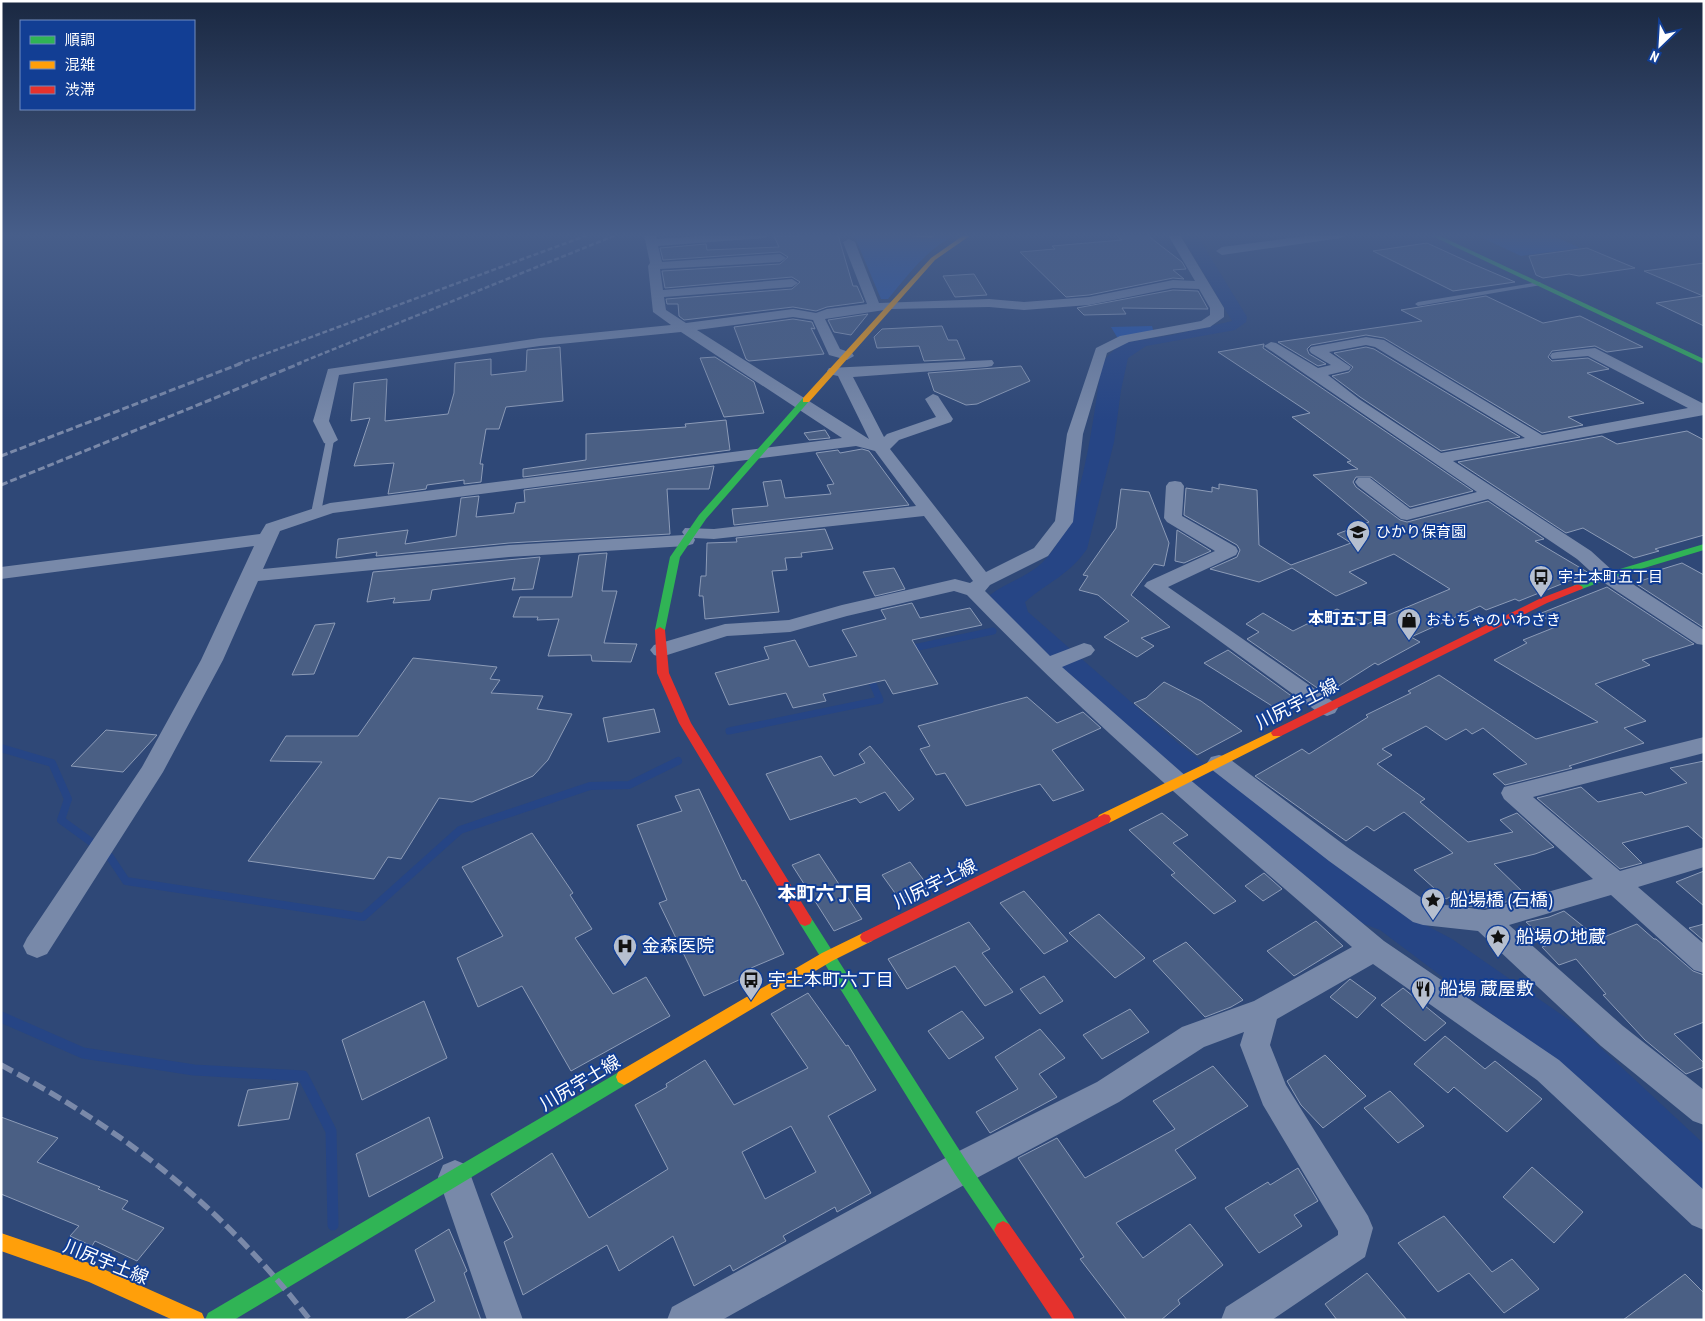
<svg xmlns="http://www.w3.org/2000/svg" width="1705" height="1321" font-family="'PT Sans Narrow','Noto Sans JP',sans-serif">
	<rect width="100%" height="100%" fill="#2f4877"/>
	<path fill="#2554ab" d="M854,235H955C927,249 908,275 888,299H881Z
		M1476,235H1551L1580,248L1521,256Z
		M1152,326L1154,333L1125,339L1117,337L1111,327Z"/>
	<path fill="#264585" d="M1181,235H1197L1247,317L1246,322L1235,330L1146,346L1128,358L1121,390L1114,442L1087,549C1068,576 1048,582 1025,602L1028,612L1179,744L1401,912L1452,939L1575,1024L1704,1144V1199L1529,1042L1380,930L1356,921L1202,792L990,605V595C1004,584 1021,579 1036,568C1082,534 1092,423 1101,369L1106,358L1118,346L1129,342L1172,335L1232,321Z"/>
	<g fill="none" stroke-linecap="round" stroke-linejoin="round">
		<path stroke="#264585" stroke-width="4.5" d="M1,240L17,235"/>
		<path stroke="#264585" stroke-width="7" d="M909,649L993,631
			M729,731L880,700L869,675"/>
		<path stroke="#264585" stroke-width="8" d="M1,748L52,763L68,799L61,820L94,844
			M110,857L126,881L363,917L460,830L590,786L629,785L678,761"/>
		<path stroke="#264585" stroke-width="11" d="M1,1017L83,1053L194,1070L303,1076L331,1131L333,1225"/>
	</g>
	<path fill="#4a5f84" stroke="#8c9bb7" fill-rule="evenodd" d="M838,235L853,286H857L864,302L827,307L816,311L793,307L684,320L679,316L678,304H667L666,299L792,289L800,282L792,277L665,288L662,271L780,264L788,257L780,252L663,260L660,248L706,244L707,250L779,247L774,236Z
		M1116,235H1147L1182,262L1186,269L1173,270L1184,279L1173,278L1089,295L1066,297L1020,252L1055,249L1052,246L1122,240Z
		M1427,243L1473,264L1515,282L1453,291L1373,251Z
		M1587,248L1635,268L1579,276L1569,274L1543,278L1536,275L1529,256Z
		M1704,263V326L1656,303L1703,296L1644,271Z
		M974,274L987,295L955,297L943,276Z
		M1173,290L1198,291L1208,309L1122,308L1126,314L1084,315L1077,308Z
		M1486,296L1543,323L1580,316L1643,347L1607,352L1595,346L1552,351L1548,357L1552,361L1588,358L1609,369L1587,373L1644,403L1568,417L1583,425L1542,433L1384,338L1366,335L1311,345L1307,349L1309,354L1326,364L1318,366L1278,342L1422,321L1401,310Z
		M868,314L851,335L834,332L828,320Z
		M793,319L812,322L815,329L811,328L824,354L749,361L746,359L734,327Z
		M942,326L948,340H957L965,359L924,361L919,346L877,348L874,337L882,329Z
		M1264,344L1263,348L1473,491L1410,507L1371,477H1356L1353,482L1356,487L1400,520L1407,522L1488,501L1544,539L1535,541L1589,573L1519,601L1515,599L1486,610L1480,606L1411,637L1420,642L1378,665L1375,663L1326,694L1247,639L1259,632L1246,624L1263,613L1293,631L1337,609L1367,624L1450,589L1394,554L1349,572L1367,583L1336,596L1292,568L1259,582L1210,569L1237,557L1240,550L1237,545L1184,515L1186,488L1212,492V487L1219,489V484L1257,490L1259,545L1291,565L1351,543L1337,534L1369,522L1313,475L1358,469L1347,462L1351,461L1292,417L1310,413L1218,352Z
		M560,347L563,401L506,407L499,429H486L480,464H483L481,482L464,484V480L427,485L426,489L388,494L394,463L354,466L370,418L351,421L354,383L387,379L385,421L448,414L454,393L455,363L491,359V375L526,371L527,350Z
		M1366,347L1374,349L1520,437L1441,451L1360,397L1332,376L1349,372L1353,367L1334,353Z
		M715,357L754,382L764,413L724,417L700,358Z
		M1021,366L1030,381L977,404L966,405L934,391L928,373Z
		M726,420L730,450L523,477V469L586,460V434L686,427L685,424Z
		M825,430L830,438L809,440L804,433Z
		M1687,431L1704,440V535L1655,549L1659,551L1634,558L1583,528L1566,533L1458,462L1602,436L1617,444Z
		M862,449L869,451L909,505L734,525L732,509L768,506L763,482L781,480L785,498L831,494L827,485L834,484L816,453L838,450L840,453Z
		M714,466L709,489H667L670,534L509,543L376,556L377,552L336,558L338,539L408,530L405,544L456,536L461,498L479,496L476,517L514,513L516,503L525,502L524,490Z
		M1121,489L1149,492L1169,543L1164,566L1154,564L1131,595L1170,627L1141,638L1154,646L1137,657L1104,637L1129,621L1098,595L1079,590L1088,576L1083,575L1116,528Z
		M825,529L833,549L801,553L802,557L785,558L787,570L772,571L779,612L705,619L703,596H699L701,576H706L707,543L737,542L736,538Z
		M1177,530L1211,551L1184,563L1175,561Z
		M607,553L602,591H617L604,643L637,644L631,662L592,661L591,655L548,656L559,619L537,620L538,617H513L520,597H572L579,555Z
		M540,557L533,589L512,590L515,578L432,590L430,600L393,603L395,598L367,602L373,572Z
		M1682,563L1704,575V628L1635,583L1661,574L1656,571Z
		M894,568L905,589L875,596L863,572Z
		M1607,587L1694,644L1642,660L1650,665L1595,684L1646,721L1624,728L1644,743L1569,766L1572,768L1505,785L1493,774L1527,764L1483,728L1472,734L1466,729L1446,740L1426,726L1382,749L1392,755L1377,764L1425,799L1420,802L1468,842L1513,832L1500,820L1517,813L1554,847L1535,854L1494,864L1527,896L1484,908L1461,905L1452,896L1446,899L1414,870L1453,853L1404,812L1374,831L1367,826L1346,841L1255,776L1302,749L1309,754L1368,717L1366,715L1411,693L1408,691L1439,675L1536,739L1598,722L1494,660L1527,643L1523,640L1558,626L1539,614Z
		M912,603L920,618L970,608L982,625L912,640L938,684L893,694L885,680L823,694L826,701L793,708L786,693L729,705L715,673L769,659L764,647L795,640L809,667L857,656L842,630L886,619L881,610Z
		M335,623L314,674L292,675L315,625Z
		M1228,650L1297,700L1280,711L1204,663Z
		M413,658L497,667L490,679L500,680L491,693L543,696L537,709L572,714L548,760L533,776L472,802L439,798L401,859L388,857L374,879L248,861L322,762L270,761L286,736H358Z
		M1164,682L1201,701L1242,731L1197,755L1134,703L1146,698Z
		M1027,697L1057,723L1083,712L1101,728L1052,750L1084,790L1053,801L1040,784L966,806L945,773L936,775L920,749L930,746L918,726Z
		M654,709L660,732L608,742L603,718Z
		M106,730L157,735L123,772L71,766Z
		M870,746L914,799L899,811L885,792L860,803L856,798L790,820L766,774L821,756L834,776L865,763L859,754Z
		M1704,761V840L1688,826L1622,843L1642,863L1620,869L1537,798L1581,787L1598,802L1642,792L1645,795L1687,783L1670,768Z
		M699,789L742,881L745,880L784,954L751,968L754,973L704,996L659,903L667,900L637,825L682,811L675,796Z
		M1162,813L1188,835L1173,843L1236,901L1214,914L1171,875L1175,873L1129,830Z
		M532,833L573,893L570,895L592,929L575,938L613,994L646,977L670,1016L571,1071L522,986L478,1007L457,958L503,936L462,867Z
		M819,854L862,919L834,931L792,865Z
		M910,862L929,887L900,900L882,875Z
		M1704,871V906L1676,882Z
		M1264,873L1282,889L1263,901L1245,886Z
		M1024,891L1068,941L1044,954L1000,903Z
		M1564,911L1599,939L1637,924L1654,939H1656L1693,971L1704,975V1022L1674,1034L1704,1063V1067L1686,1074L1645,1040L1603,995L1606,994L1576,959L1559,965L1542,947L1551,944L1526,922L1549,917Z
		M1099,914L1145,958L1115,978L1069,933Z
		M1316,921L1343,946L1294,976L1267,951Z
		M969,922L990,949L982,953L1013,992L985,1006L955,966L907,989L888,959Z
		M1704,924V941L1689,928Z
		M1186,942L1243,1000L1231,1007L1205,1017L1153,961Z
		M1044,976L1063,1001L1040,1014L1020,989Z
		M1350,979L1376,998L1357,1018L1330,997Z
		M1403,988L1446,1023L1425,1041L1381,1005Z
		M808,993L846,1046L848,1045L876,1090L828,1116L871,1193L837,1212L835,1207L783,1236L786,1241L733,1271L730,1265L694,1286L673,1236L619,1271L607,1245L523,1295L504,1242L513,1237L491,1194L552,1153L589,1218L668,1169L635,1105L667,1087L666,1084L705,1060L734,1105L808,1068L771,1014ZM791,1126L816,1172L765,1199L742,1152Z
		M424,1001L447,1058L362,1100L342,1040Z
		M1130,1009L1149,1032L1102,1059L1083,1035Z
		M962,1011L984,1038L949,1059L928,1031Z
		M1040,1029L1065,1058L1039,1074L1057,1097L990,1133L976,1112L1018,1089L995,1057Z
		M1445,1036L1485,1069L1495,1061L1542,1099L1507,1132L1454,1087L1448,1093L1414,1064Z
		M1325,1055L1366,1096L1323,1128L1301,1105L1287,1081Z
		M1213,1066L1248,1106L1175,1150L1196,1178L1116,1223L1143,1258L1190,1224L1223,1265L1178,1300L1180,1304L1161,1320H1127L1080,1259L1084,1257L1018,1158L1057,1138L1085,1178L1175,1129L1153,1101Z
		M298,1083L289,1119L238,1126L248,1090Z
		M1390,1091L1424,1126L1398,1143L1364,1108Z
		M1,1117L58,1138L37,1162L100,1187L98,1189L128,1201L122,1209L164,1228L137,1261L95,1241L92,1246L70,1236L79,1226L1,1194Z
		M429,1117L443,1158L369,1197L356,1154Z
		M1532,1167L1583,1212L1554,1243L1503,1197Z
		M1298,1168L1318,1201L1294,1215L1302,1226L1259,1253L1225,1208L1268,1182L1270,1185Z
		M1444,1216L1492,1272L1512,1259L1539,1289L1504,1313L1469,1273L1438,1292L1398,1243Z
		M449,1229L467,1271L464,1273L481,1320H404L435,1301L415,1250Z
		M1367,1273L1407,1320H1337L1325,1304Z
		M1685,1274L1704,1293V1320H1623Z"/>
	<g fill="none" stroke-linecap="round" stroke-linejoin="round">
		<path fill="#7889a9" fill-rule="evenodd" d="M901,235H933L934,236L931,238Z
			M1539,282L1541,283V285L1418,306L1415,304L1418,302Z
			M330,437L334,440L321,513L316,516L311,513L326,440Z"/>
		<path fill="#7889a9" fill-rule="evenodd" d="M644,235H656L657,239L714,235H770L764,238L658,246L662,262L780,254L786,258L780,262L660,269L663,290L792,279L798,283L792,287L664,297L666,310L686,323L793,309L816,313L827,309L867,304L843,242L849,239L855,242L879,303L989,299L1024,302L1089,297L1173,280L1195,281L1168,235H1180L1224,308V317L1210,327L1129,342L1107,353L1083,434L1073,522L1048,556L990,585L985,591L1050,656L1084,643L1091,645L1095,650L1091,655L1062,667L1188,778L1384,941L1559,1060L1704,1190V1230L1692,1225L1537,1080L1373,964L1277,1019L1270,1045L1286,1085L1368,1216L1373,1228L1365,1257L1272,1320H1221L1226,1307L1338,1235V1231L1263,1105L1240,1045L1244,1032L1204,1047L1119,1102L973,1180L722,1320H667L672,1307L949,1156L1097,1082L1182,1027L1254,1001L1352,947C1220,833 1089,721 967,595L954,591L847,616L790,632L727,636L661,657L654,655L650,650L654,645L725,624L789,620L842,605L955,579L970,583L973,581L924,516L714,539L694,538L695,540L693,544L686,546L509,557L258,581L223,660L163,772L47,954L37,958L27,954L23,946L27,938L142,767L201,660L254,546L1,579V567L260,534L266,524L330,503L842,438L681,332L540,346L339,375L329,421L338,440L330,445L324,443L313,421L328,369L540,338L671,325L653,312L648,266L650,263ZM1173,288L1199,289L1210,308V315L1201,321L1120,336L1096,348L1067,434L1055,521L1034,548L986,572L890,449L899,440L951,422L953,419L938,396L933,394L925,399L936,417L887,434L884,437L853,377L987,367L992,366L994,363L992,360L829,368L827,371L829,374L838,376L869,439L697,330L793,317L813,320L829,355L847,360L854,356L852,353L840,349L825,319L891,309L989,307L1024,310L1089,305ZM856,446L875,451L916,506L714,529L685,528L682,532L684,535L509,545L263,569L280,531L333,513Z
			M1314,235H1347L1341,238L1222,255L1216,251L1222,247Z
			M1366,337L1384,340L1542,435L1688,408L1588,356L1552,359L1550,356L1552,353L1557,352L1595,348L1704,404V415L1453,461L1591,551L1614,572L1704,630V645L1697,644L1600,580L1577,559L1488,499L1407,520L1401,519L1358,486L1355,482L1358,478H1370L1410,509L1477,492L1264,346L1271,342L1276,343L1318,368L1331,365L1311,353L1309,350L1311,347ZM1366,345L1375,347L1525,438L1441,453L1359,399L1328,375L1349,370L1351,367L1329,352Z
			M1175,481L1181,482L1184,486L1182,516L1236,547L1238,551L1236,555L1168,587L1335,703L1338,708L1335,713L1327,716L1319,713L1144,586L1147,582L1215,551L1167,522L1164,518L1166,486L1169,482Z
			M1704,737V753L1533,797L1620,871L1704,847V867L1638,887L1704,944V973L1694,970L1611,895L1509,925L1623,1026L1704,1090V1125L1693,1121L1601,1046L1478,931L1423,925L1413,922L1329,861L1211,769L1207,763L1211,757L1219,755L1227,757L1347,847L1429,903L1485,910L1593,879L1504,799L1501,793L1504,787Z
			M455,1160L467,1165L523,1320H487L438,1177L443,1165Z"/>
		<path fill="#30b455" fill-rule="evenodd" d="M1430,235H1438L1704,359V364Z
			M803,398L810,400L706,519L680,557L665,630L660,633L656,632L655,630L670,557L699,515Z
			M1704,544V550L1611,578L1582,589L1578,590L1573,587L1574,585L1603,574Z
			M805,914L810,916L967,1162L1009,1224L1012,1230L1009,1236L1003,1239L997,1236L955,1174L800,924L798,920L800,916Z
			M624,1069L630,1072L632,1077L630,1082L234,1320H205L208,1313Z"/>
		<path fill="#ff9f0a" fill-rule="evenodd" d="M964,235H971L935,260L809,402H803V398L931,258Z
			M1277,729L1281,730L1283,733L1281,736L1109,823L1104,824L1099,823L1097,819L1099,815Z
			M867,931L872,933L874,937L872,941L832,961L630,1082L624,1085L618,1082L616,1077L618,1072L822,953Z
			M1,1233L92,1264L202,1313L205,1320H173L89,1282L1,1251Z"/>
		<path fill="#e5322d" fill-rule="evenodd" d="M1578,584L1583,587L1582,589L1547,603L1281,736H1273L1271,733L1273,730L1539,599Z
			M660,627L665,630L669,673L691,723L810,916L812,920L810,924L805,926L800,924L679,723L657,673L655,630Z
			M1104,814L1109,815L1111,819L1109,823L872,941L867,943L862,941L860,937L862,933Z
			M1003,1221L1009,1224L1072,1313L1075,1320H1053L997,1236L994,1230L997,1224Z"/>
		<path stroke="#7a89a9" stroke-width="2.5" stroke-dasharray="5 2.5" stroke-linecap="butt" d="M238,364L588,235
			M297,364L616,235"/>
		<path stroke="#7a89a9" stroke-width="3" stroke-dasharray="7 3" stroke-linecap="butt" d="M1,456L242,363
			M1,485L301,363"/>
		<path stroke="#7a89a9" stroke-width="5.5" stroke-dasharray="13 5.5" stroke-linecap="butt" d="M1,1065C127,1132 222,1207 310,1320"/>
	</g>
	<linearGradient id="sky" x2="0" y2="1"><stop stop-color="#1a2841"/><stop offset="0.56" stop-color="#475e8a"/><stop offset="1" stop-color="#475e8a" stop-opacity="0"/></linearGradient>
	<rect width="1705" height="420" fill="url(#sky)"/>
	<defs>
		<g id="school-pin" transform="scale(1.25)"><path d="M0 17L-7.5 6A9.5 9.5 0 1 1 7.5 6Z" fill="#b6bfcf" stroke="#123e94"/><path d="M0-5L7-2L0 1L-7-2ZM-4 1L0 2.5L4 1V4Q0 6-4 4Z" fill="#111"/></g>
		<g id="bus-pin" transform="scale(1.25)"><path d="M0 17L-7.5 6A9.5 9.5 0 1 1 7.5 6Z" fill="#b6bfcf" stroke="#123e94"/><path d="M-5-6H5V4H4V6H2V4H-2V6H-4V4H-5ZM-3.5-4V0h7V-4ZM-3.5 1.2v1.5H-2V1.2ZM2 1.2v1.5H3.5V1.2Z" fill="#111"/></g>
		<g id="shop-pin" transform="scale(1.25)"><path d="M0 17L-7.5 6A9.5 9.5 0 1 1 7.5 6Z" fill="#b6bfcf" stroke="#123e94"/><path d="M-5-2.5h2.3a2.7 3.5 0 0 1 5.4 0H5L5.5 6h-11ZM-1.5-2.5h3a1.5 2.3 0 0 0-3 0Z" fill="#111"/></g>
		<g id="sight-pin" transform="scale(1.25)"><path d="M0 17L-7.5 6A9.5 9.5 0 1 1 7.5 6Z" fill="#b6bfcf" stroke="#123e94"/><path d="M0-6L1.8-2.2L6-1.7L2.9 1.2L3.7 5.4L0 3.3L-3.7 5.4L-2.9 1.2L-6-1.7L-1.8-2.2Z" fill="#111"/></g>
		<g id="hospital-pin" transform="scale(1.25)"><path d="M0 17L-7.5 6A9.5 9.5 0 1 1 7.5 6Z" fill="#b6bfcf" stroke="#123e94"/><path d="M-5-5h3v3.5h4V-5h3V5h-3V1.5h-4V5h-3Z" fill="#111"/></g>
		<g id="restaurant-pin" transform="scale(1.25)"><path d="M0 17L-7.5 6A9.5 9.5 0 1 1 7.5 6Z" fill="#b6bfcf" stroke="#123e94"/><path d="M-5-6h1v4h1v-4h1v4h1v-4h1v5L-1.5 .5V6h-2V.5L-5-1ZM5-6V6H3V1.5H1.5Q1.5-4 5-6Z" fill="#111"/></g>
	</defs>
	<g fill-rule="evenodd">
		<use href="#school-pin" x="1358" y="532"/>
		<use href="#bus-pin" x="1541" y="577"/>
		<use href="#shop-pin" x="1409" y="620"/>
		<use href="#sight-pin" x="1433" y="900"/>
		<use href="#sight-pin" x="1498" y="937"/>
		<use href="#hospital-pin" x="625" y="946"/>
		<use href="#bus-pin" x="751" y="980"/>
		<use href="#restaurant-pin" x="1423" y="989"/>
	</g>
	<g text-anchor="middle" stroke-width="4" stroke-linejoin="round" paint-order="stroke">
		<g font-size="15" fill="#fff" stroke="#123e94" text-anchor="start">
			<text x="1376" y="537">ひかり保育園</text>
			<text x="1558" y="582">宇土本町五丁目</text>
			<text x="1426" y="625">おもちゃのいわさき</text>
		</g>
		<g font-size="16" font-weight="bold" fill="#fff" stroke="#123e94">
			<text x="1348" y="624">本町五丁目</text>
		</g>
		<g font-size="18" fill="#fff" stroke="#123e94">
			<text transform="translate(1297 704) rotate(-27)" y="6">川尻宇土線</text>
			<text transform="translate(935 884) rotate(-26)" y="6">川尻宇土線</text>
			<text transform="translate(580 1083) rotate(-31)" y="6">川尻宇土線</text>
			<text transform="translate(106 1262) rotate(22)" y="6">川尻宇土線</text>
		</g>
		<g font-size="18" fill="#fff" stroke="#123e94" text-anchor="start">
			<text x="1450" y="906">船場橋 (石橋)</text>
			<text x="1516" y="943">船場の地蔵</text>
			<text x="642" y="952">金森医院</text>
			<text x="768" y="986">宇土本町六丁目</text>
			<text x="1440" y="995">船場 蔵屋敷</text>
		</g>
		<g font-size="19" font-weight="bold" fill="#fff" stroke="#123e94">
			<text x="825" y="900">本町六丁目</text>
		</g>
	</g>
	<rect width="1705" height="1321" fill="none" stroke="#ffffff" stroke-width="5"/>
	<rect x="20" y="20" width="175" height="90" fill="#123e94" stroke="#718bbf"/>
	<rect x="30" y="36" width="25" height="8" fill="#30b455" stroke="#718bbf"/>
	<text x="65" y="45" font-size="15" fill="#ffffff">順調</text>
	<rect x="30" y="61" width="25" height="8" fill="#ff9f0a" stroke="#718bbf"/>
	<text x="65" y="70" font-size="15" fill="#ffffff">混雑</text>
	<rect x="30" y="86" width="25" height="8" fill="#e5322d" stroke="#718bbf"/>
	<text x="65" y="95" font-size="15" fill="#ffffff">渋滞</text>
	<g transform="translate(1660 45) rotate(205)" stroke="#123e94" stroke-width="4" paint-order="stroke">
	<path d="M0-4L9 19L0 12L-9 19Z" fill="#ffffff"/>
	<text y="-8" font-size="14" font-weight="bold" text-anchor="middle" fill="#ffffff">N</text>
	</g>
</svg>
